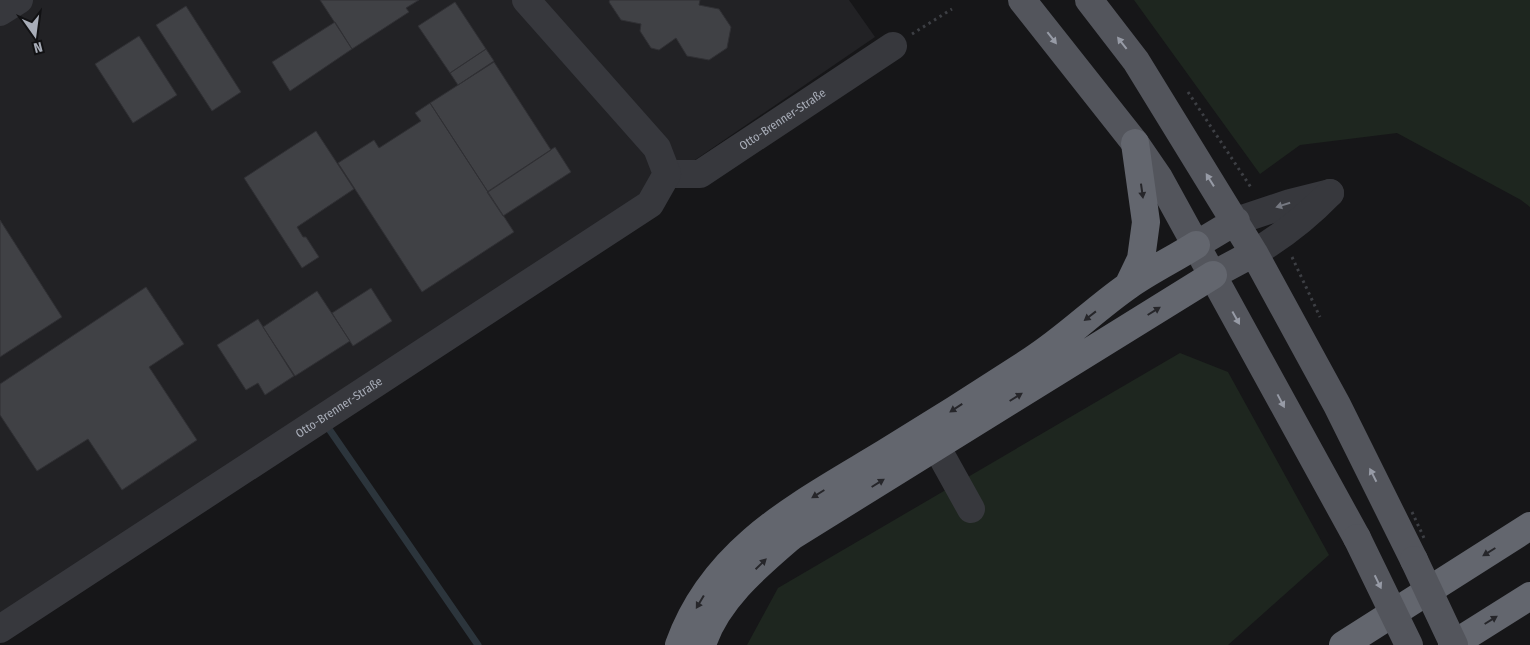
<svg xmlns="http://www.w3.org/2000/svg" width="1530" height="645" font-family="'Fira Sans Condensed',sans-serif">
	<rect width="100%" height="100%" fill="#161618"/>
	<path fill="#222225" d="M0,0H849L875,37L0,635Z"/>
	<path fill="#1e261f" d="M1134,0H1530V207L1521,200L1397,133L1300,145L1260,174Z
		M1180,353L1228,372L1329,555L1228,645H747L778,588Z"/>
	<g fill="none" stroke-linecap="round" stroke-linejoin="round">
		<path stroke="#2c353c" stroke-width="7" d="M329,429L478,645"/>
	</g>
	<path fill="#404145" stroke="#303034" d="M320,0H419L406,8L409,12L352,49Z
		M610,0H700L699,5L719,9L731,27L727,48L709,60L687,56L676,38L659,50L651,48L640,31L641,24L621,20L609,2Z
		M455,2L486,49L450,73L418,26Z
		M186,6L241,92L212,111L156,25Z
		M335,22L352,49L290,91L272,62Z
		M139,36L177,95L133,123L95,64Z
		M486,49L494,61L458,85L450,73Z
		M494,62L551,150L488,192L430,103Z
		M430,103L514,232L422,292L338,163L374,140L379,148L421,121L415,113Z
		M316,131L354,189L297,227L303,237H306L319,257L302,268L244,178Z
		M555,147L571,172L503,216L487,192Z
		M0,220L62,317L0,357Z
		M146,287L184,344L149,367L197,440L122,490L88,439L37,471L0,415V384Z
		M371,288L392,321L353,346L332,313Z
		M317,291L350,341L295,376L263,327Z
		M258,319L294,376L265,395L258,383L246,390L217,345Z"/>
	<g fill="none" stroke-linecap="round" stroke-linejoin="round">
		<path stroke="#3d3f44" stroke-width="3" stroke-dasharray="2.5 4" stroke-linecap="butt" d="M912,34L952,9
			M1188,92L1252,189
			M1292,257L1320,317"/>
		<g stroke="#37383d" stroke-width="28">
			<path d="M0,12L19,0"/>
			<path id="s1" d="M667,174H700L893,46"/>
			<path d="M1236,221L1290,203L1330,193"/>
			<path d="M1254,253C1284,235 1306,218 1330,193"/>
			<path d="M926,428L971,509"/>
			<path id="s2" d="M0,629L650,204L667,174L657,148L526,0"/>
		</g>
		<path stroke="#53555c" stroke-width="28" d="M1022,0L1135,143L1159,178L1357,538
			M1089,0L1136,61L1254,253L1337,405L1414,560
			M1196,245L1236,221
			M1213,275L1254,253"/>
		<path stroke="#63666e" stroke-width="28" d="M1128,286L1141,259L1146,222L1135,143
			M679,645C714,547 801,504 885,453C934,423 983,392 1032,360C1066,338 1095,309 1128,286C1149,271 1174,259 1196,245
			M702,645C716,600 757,566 792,536L1213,275
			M1343,645L1530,526
			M1452,645L1530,596"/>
		<path stroke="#3d3f44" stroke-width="3" stroke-dasharray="2.5 4" stroke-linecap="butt" d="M1412,512L1424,538"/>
		<path stroke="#53555c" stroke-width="28" d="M1357,538L1409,645
			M1414,560L1454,645"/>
	</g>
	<defs><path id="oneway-solid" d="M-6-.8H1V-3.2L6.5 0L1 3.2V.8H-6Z" transform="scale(1.25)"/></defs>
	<g fill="#979ba6">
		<use href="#oneway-solid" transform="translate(1052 38) rotate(52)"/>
		<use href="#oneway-solid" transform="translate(1122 43) rotate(-128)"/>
		<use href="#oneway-solid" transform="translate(1210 180) rotate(-122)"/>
		<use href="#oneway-solid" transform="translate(1236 318) rotate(61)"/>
		<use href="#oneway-solid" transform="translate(1281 401) rotate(62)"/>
		<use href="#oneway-solid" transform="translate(1373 475) rotate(-117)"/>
		<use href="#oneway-solid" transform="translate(1378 582) rotate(64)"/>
	</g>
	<g fill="#26262a">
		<use href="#oneway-solid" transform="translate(1142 191) rotate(82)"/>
		<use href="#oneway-solid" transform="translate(1154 311) rotate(-32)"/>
		<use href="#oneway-solid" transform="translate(1090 316) rotate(142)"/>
		<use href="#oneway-solid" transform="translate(1016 397) rotate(-32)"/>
		<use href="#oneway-solid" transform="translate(956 408) rotate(147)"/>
		<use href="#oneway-solid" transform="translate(878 483) rotate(-32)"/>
		<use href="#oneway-solid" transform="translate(818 494) rotate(148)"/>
		<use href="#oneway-solid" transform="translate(1489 552) rotate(148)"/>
		<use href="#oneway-solid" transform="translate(761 564) rotate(-44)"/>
		<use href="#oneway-solid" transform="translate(700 602) rotate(121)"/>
		<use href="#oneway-solid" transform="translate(1491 620) rotate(-32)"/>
	</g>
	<use fill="#757881" href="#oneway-solid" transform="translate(1283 205) rotate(163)"/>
	<g text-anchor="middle" stroke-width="5" stroke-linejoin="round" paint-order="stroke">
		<g font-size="12" fill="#a8adb8" stroke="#111113">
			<text dy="4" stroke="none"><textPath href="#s1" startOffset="132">Otto-Brenner-Straße</textPath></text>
			<text dy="4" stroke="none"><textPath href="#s2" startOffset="405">Otto-Brenner-Straße</textPath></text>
		</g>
	</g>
	<g transform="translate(35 35) rotate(166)" stroke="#111113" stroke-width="4" paint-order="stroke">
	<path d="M0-4L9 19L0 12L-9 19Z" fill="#a8adb8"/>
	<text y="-8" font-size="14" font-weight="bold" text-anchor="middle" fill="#a8adb8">N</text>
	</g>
</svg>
